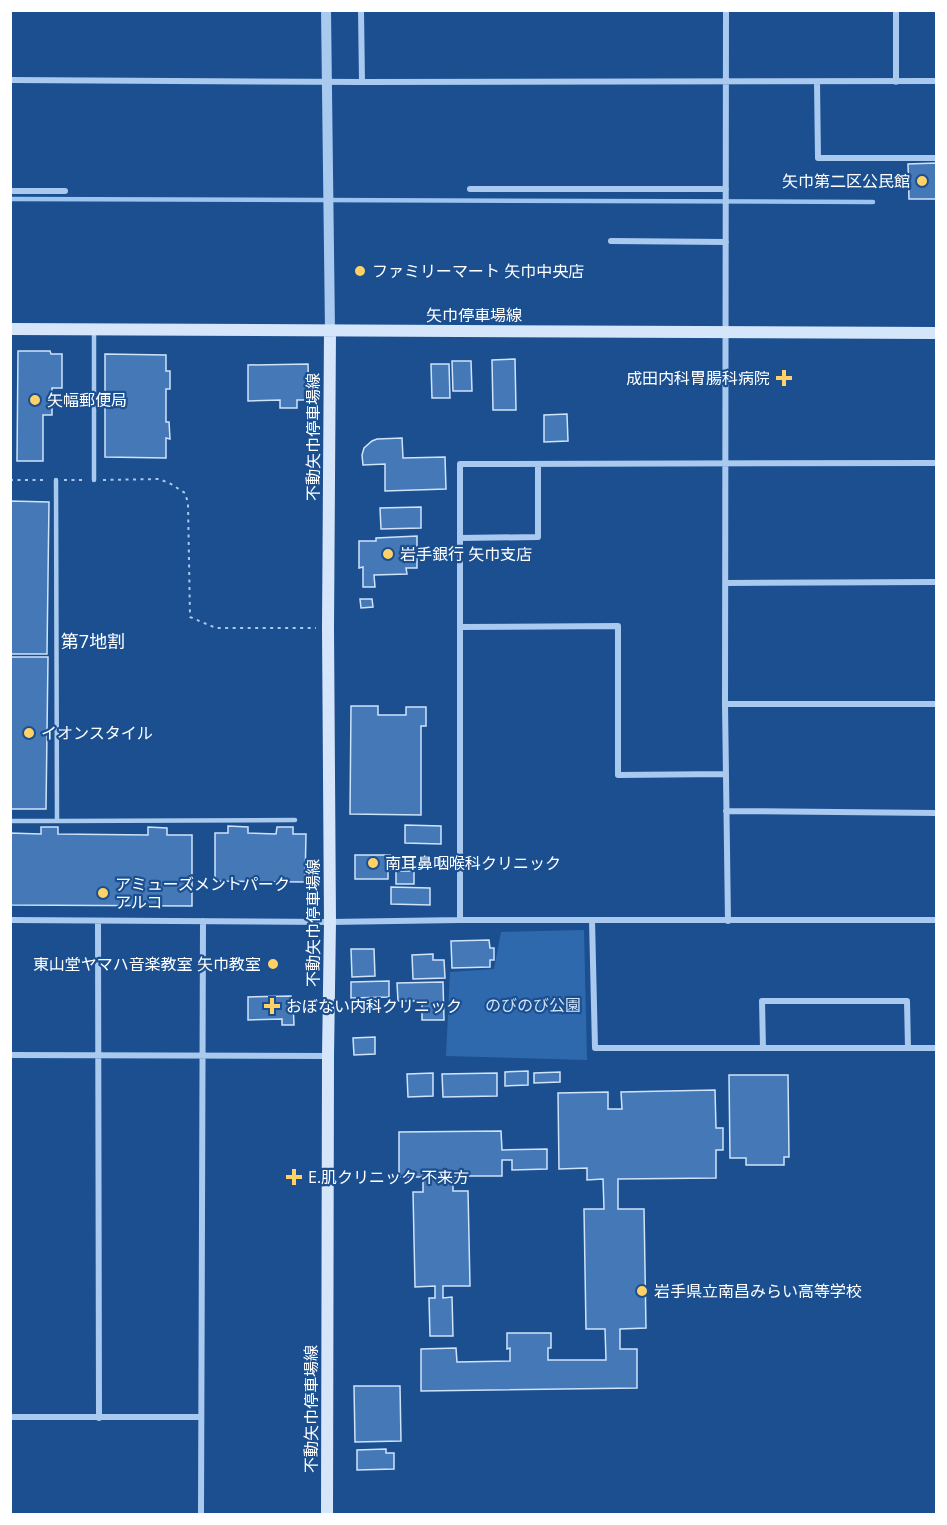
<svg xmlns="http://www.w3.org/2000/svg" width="947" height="1525" font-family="'Open Sans','Noto Sans JP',sans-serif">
	<rect width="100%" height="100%" fill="#1b4f8f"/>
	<path fill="#2e69ad" d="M584,930L587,1060L446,1056L450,972L494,969L501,932Z"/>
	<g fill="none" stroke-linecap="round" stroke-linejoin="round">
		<path stroke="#9cc4f0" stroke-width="4.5" d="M10,199L873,202"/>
	</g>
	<path fill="#4478b7" stroke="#cfe3fa" stroke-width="1.5" d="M936,163V199H909L908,164Z
		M18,351H50L51,354H62V388H52V415H43V461H17Z
		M105,354L166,355V371H170V389H166V422H169L170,439L166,438V458L105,457Z
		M515,359L516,410H493L492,360Z
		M452,361H471L472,391H453Z
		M308,364L309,400H297V408H280V400L248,401V365Z
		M431,364H449L450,398H432Z
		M567,414L568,441L544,442V415Z
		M402,438L403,458L445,457L446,489L385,491V464L363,465L362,455L364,448L372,441L377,439Z
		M10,501L49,502L47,654H10Z
		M421,507V528L381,529L380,508Z
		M417,536V568H406L407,574L374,575L375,587H363V567L359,568V541H376V538Z
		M360,599H372L373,607L361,608Z
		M10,657H48L46,809H10Z
		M351,706H378V715H406V707H426V726H421V815L350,814Z
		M405,825L441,826V844L405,843Z
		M228,826L248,827V833L276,834L277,827H293V834H306L305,882L215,881V833H228Z
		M41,827H58V834L148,835V827L167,828V835H192V906L10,905V833L41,834Z
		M355,855H391V870H388V879H355Z
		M396,871H414V884H396Z
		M391,887L430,888V905L391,904Z
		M489,940L490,948H494V960H490V967L452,968L451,941Z
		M351,949H374L375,976L352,977Z
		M433,954V960H444L445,978L413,979L412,955Z
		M389,981V997L351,998V982Z
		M443,982L444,1020H422V1001H398L397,983Z
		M291,996V1002L293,1001L294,1025H282V1019L248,1020V997Z
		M375,1037V1054L354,1055L353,1038Z
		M528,1071V1085L505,1086V1072Z
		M560,1072V1082L534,1083V1073Z
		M433,1073V1096L408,1097L407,1074Z
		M497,1073V1096L443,1097L442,1074Z
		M729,1075H788L789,1157H784V1165H746V1158H730Z
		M715,1090L716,1128H723V1150H716V1178L618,1179V1209H644L646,1328L620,1329V1349H637V1388L421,1391V1349L456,1348L457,1362L510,1361V1348L507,1349V1333H551V1348H548V1360H606L605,1329H586L584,1209H604L603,1179L587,1180V1168L559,1169L558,1093L608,1092V1109H622L621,1092Z
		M501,1131L502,1150L547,1149V1169L512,1170V1160H502V1176H453V1191H468L470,1286H443V1298L452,1297L453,1336H430L429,1298H435V1286L415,1287L413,1192H423V1177H399V1132Z
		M354,1386H400L401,1441L355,1442Z
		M386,1449V1453H394V1469L357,1470V1450Z"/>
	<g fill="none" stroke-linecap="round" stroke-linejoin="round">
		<path stroke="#a9c9ee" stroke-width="2" stroke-dasharray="3 4.5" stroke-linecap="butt" d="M10,480H46
			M64,480H85
			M103,480L159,479L171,484L185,493L188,503L190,617L216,628H316"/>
		<path stroke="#a9c9ee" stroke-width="4.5" d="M94,480V330
			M10,821H57L56,480
			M57,821L295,820"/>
		<path stroke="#a9c9ee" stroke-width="6" d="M361,10L362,82
			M726,10L725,704L728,921
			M896,10V82
			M10,80L362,82L936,81
			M817,82L818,158H936
			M470,189H726
			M10,191H65
			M611,241L726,242
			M460,538L538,537V464
			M726,583L936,582
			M460,627L618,626V775L726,774
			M725,704H936
			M726,811L936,813
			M10,920L330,922L460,920H936
			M460,920V464L936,463
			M592,920L595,1048H936
			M98,921L99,1418
			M763,1048L762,1001H907L908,1048
			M10,1055L328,1056
			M10,1417H201
			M201,1514L203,921"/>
		<path stroke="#a9c9ee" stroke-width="10" d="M326,10L330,331"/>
		<path stroke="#d6e6fa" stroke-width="12" d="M10,329L936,333
			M327,1514L328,1056L330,922L328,628L330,331"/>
	</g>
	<g fill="#ffd166" stroke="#1b4f8f" stroke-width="2">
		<circle cx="922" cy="181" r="6"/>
		<circle cx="360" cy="271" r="6"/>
		<path d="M781 369h6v6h6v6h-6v6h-6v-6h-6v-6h6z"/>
		<circle cx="35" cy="400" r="6"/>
		<circle cx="388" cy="554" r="6"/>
		<circle cx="29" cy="733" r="6"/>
		<circle cx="373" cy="863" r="6"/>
		<circle cx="103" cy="893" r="6"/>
		<circle cx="273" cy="964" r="6"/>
		<path d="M269 997h6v6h6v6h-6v6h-6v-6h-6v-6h6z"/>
		<path d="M291 1168h6v6h6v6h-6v6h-6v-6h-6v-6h6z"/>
		<circle cx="642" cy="1291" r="6"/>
	</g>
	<g text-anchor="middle" stroke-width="4.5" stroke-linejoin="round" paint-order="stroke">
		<g font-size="16" fill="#fff" stroke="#1b4f8f" text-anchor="start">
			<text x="910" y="187" text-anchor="end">矢巾第二区公民館</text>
			<text x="372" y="277">ファミリーマート 矢巾中央店</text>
			<text x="770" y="384" text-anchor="end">成田内科胃腸科病院</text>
			<text x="47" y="406">矢幅郵便局</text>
			<text x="400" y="560">岩手銀行 矢巾支店</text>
			<text x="41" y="739">イオンスタイル</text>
			<text x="385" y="869">南耳鼻咽喉科クリニック</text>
			<text x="115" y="890">アミューズメントパーク<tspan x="115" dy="18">アルコ</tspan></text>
			<text x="261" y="970" text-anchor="end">東山堂ヤマハ音楽教室 矢巾教室</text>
			<text x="286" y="1012">おぼない内科クリニック</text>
			<text x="308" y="1183">E.肌クリニック 不来方</text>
			<text x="654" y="1297">岩手県立南昌みらい高等学校</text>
		</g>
		<g font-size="16" fill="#fff" stroke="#1b4f8f">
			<text x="474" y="321">矢巾停車場線</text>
			<text transform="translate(313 437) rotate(-90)" y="6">不動矢巾停車場線</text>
			<text transform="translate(313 923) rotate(-90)" y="6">不動矢巾停車場線</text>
			<text transform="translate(311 1409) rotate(-90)" y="6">不動矢巾停車場線</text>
		</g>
		<g font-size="16" fill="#cfe3fa" stroke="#1b4f8f">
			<text x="533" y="1011">のびのび公園</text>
		</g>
		<g font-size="18" fill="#fff" stroke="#1b4f8f">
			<text x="93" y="648">第7地割</text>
		</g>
	</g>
	<rect width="947" height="1525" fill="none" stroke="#ffffff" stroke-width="24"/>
</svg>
